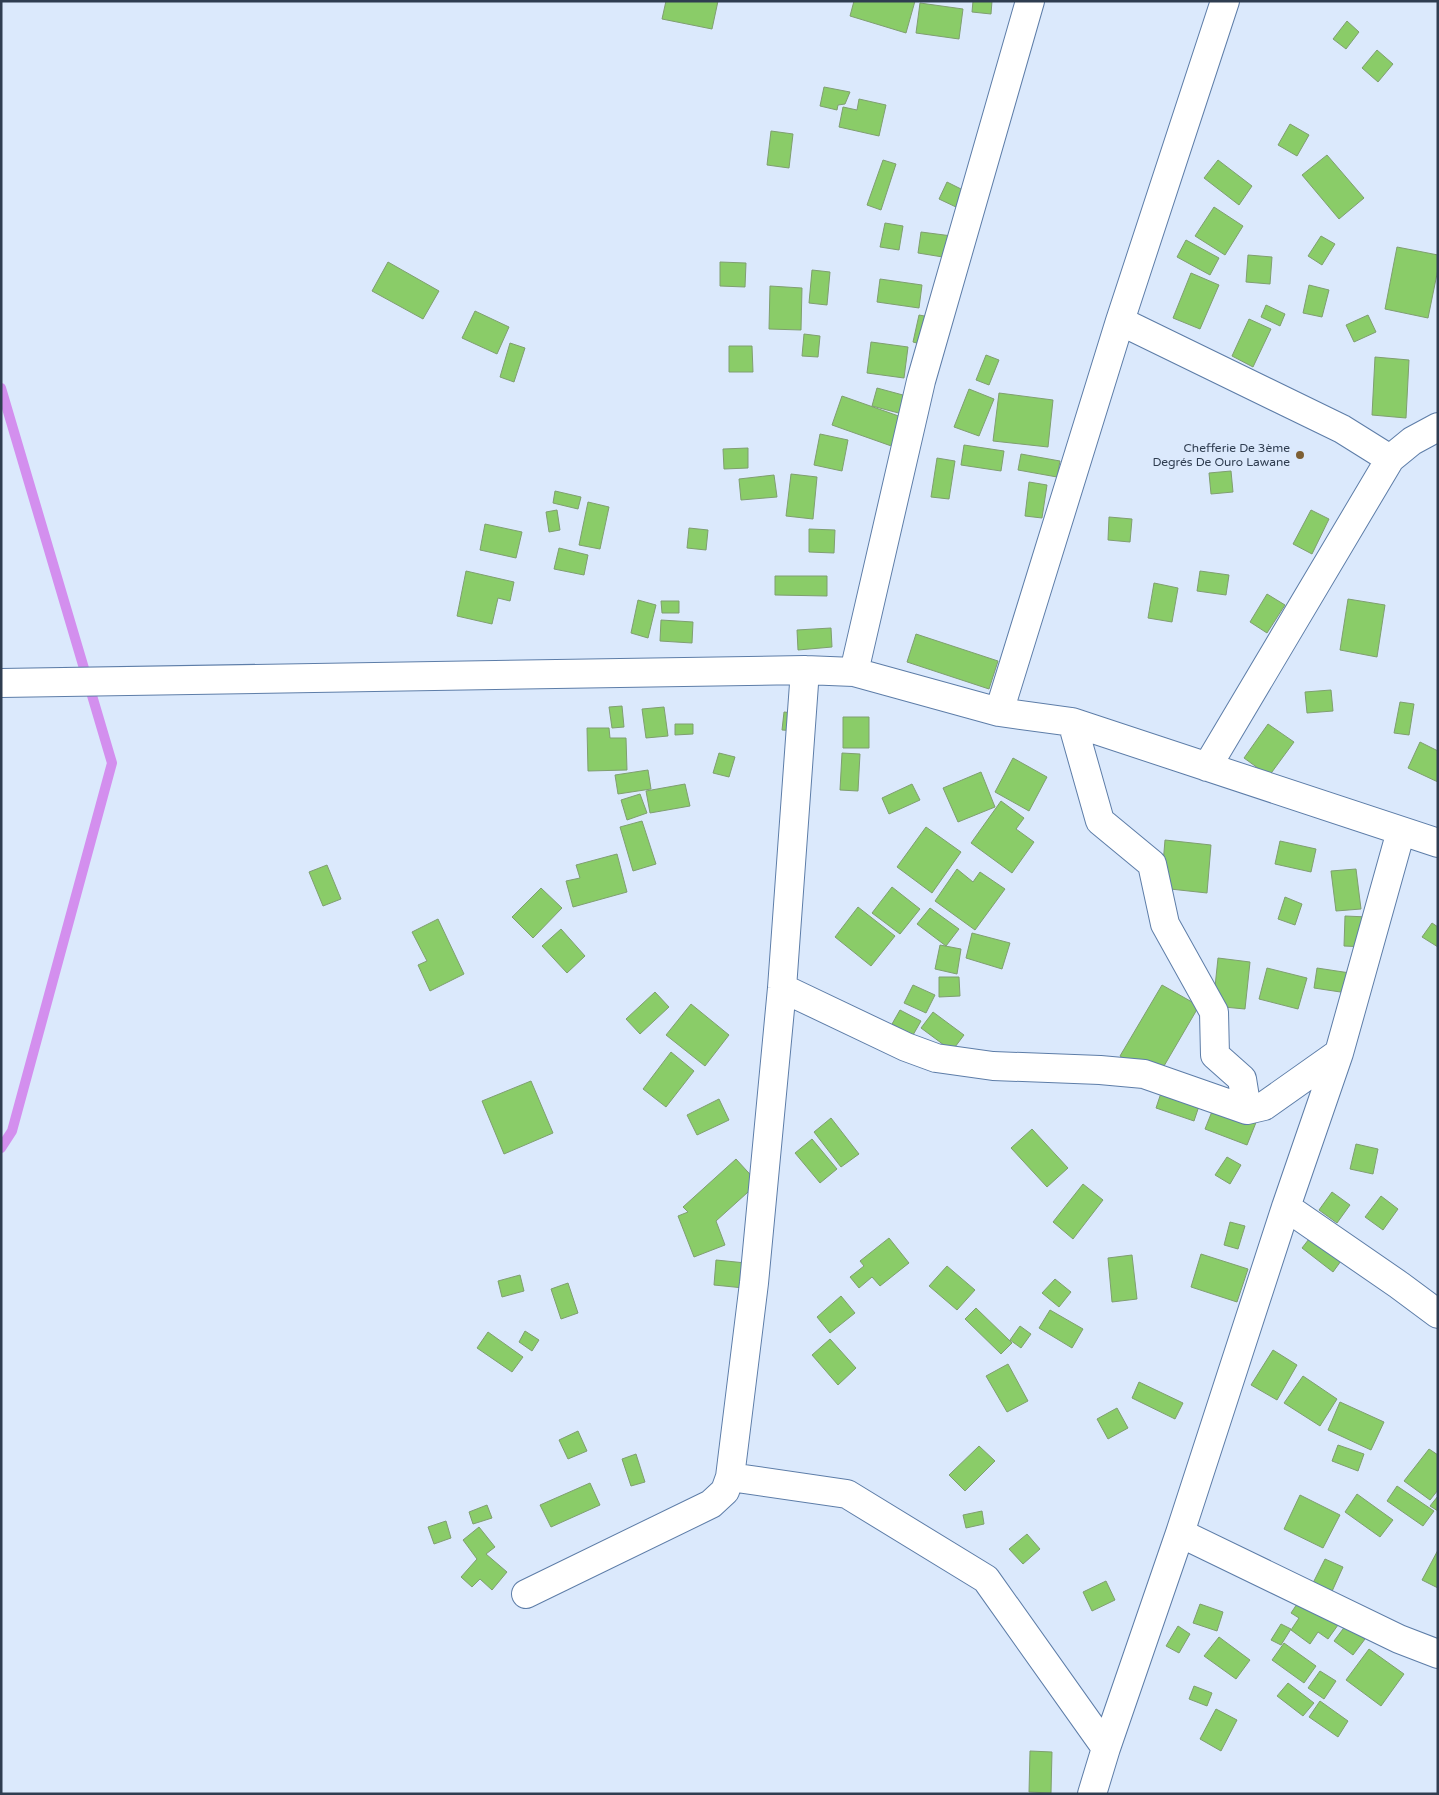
<svg xmlns="http://www.w3.org/2000/svg" width="1439" height="1795" font-family="'Varela Round',sans-serif">
	<rect width="100%" height="100%" fill="#dbe9fc"/>
	<g fill="none" stroke-linecap="round" stroke-linejoin="round">
		<path stroke="#d38fee" stroke-width="10" d="M1,388L112,763L12,1131L1,1148"/>
	</g>
	<path fill="#8acc68" stroke="#7f9f70" d="M666,1H718L712,29L662,19Z
		M854,1H915L906,33L850,16Z
		M973,1H992L991,14L972,12Z
		M920,3L963,9L959,39L916,33Z
		M1347,21L1359,32L1346,49L1333,39Z
		M1377,50L1393,64L1378,82L1362,68Z
		M824,87L850,92L845,104L838,105L837,110L820,106Z
		M859,99L886,105L879,136L839,127L843,107L857,110Z
		M1290,124L1309,135L1297,156L1278,145Z
		M771,131L793,134L789,168L767,165Z
		M1327,155L1364,198L1339,219L1302,175Z
		M883,160L896,164L881,210L867,205Z
		M1218,160L1252,186L1239,205L1204,178Z
		M947,182L963,190L956,207L939,199Z
		M1214,207L1243,226L1225,255L1195,236Z
		M885,223L903,226L899,250L880,247Z
		M921,232L952,236L949,258L918,253Z
		M1321,236L1335,244L1322,265L1308,256Z
		M1186,240L1219,258L1210,275L1177,257Z
		M1397,247L1438,255V269L1428,318L1385,309Z
		M1248,255L1272,257L1270,284L1246,282Z
		M388,262L439,291L423,319L372,291Z
		M720,262L746,263L745,287L720,286Z
		M812,270L830,272L827,305L809,303Z
		M1191,273L1219,285L1200,329L1173,318Z
		M880,279L922,285L919,308L877,302Z
		M1309,285L1329,290L1322,317L1303,313Z
		M770,286L802,288L801,330L769,329Z
		M1266,305L1285,314L1280,326L1261,317Z
		M475,311L509,327L497,354L462,338Z
		M919,315L930,317L924,345L913,342Z
		M1368,315L1376,332L1354,342L1346,325Z
		M1249,319L1271,329L1253,367L1232,356Z
		M804,334L820,336L818,357L802,356Z
		M871,342L908,347L904,378L867,373Z
		M510,343L525,348L514,382L500,377Z
		M729,346H752L753,372H729Z
		M986,355L999,360L989,385L976,380Z
		M1375,357L1409,360L1406,418L1372,415Z
		M877,388L914,398L910,416L872,406Z
		M969,389L994,399L979,436L954,427Z
		M999,393L1053,400L1048,447L993,441Z
		M842,396L907,419L897,448L832,425Z
		M820,434L848,440L842,471L814,465Z
		M964,445L1004,451L1001,471L961,465Z
		M748,448V468L724,469L723,449Z
		M1021,454L1060,461L1057,477L1018,470Z
		M937,458L955,461L949,499L931,497Z
		M1231,471L1233,492L1211,494L1209,473Z
		M791,474L817,477L813,519L786,516Z
		M774,475L777,497L741,500L739,479Z
		M1029,482L1047,485L1042,518L1025,516Z
		M555,491L581,497L578,509L553,503Z
		M588,502L609,507L600,549L579,545Z
		M557,510L560,530L549,532L546,512Z
		M1311,510L1329,519L1312,554L1293,544Z
		M1109,517L1132,519L1130,542L1108,540Z
		M485,524L522,532L516,558L480,550Z
		M689,528L708,530L706,550L687,548Z
		M809,529L835,530L834,553L809,552Z
		M559,548L588,555L584,575L554,569Z
		M466,571L514,582L510,601L498,598L492,624L457,616Z
		M1200,571L1229,575L1226,595L1197,591Z
		M775,576H827V596L775,595Z
		M1154,583L1178,588L1172,622L1148,618Z
		M1267,594L1285,605L1267,633L1250,622Z
		M1348,599L1385,605L1377,657L1340,650Z
		M638,600L656,605L648,638L631,633Z
		M661,601H679V613H662Z
		M661,620L693,622L692,643L660,641Z
		M831,628L832,647L798,650L797,630Z
		M916,634L998,661L989,689L907,662Z
		M1331,690L1333,711L1307,713L1305,692Z
		M1400,702L1414,704L1409,735L1394,733Z
		M622,706L624,727L612,728L609,707Z
		M664,707L668,736L646,738L642,709Z
		M784,712L802,714L799,731L782,730Z
		M843,717H869V748H843Z
		M675,724H693V734L675,735Z
		M1268,724L1294,742L1269,776L1244,758Z
		M587,728H609L610,738H626L627,770L588,771Z
		M1420,742L1438,751V782L1408,768Z
		M719,753L735,757L729,777L713,773Z
		M842,753L860,754L858,791L840,790Z
		M1013,758L1047,777L1029,811L995,792Z
		M648,770L651,789L618,794L615,775Z
		M981,772L995,807L958,822L943,788Z
		M685,784L690,806L650,813L646,791Z
		M912,784L920,800L889,814L882,798Z
		M640,794L647,813L627,820L621,800Z
		M1001,801L1024,818L1016,829L1034,842L1012,873L971,843Z
		M642,821L656,864L633,871L620,827Z
		M926,827L961,852L932,893L897,867Z
		M1165,840L1211,845L1207,893L1161,888Z
		M1280,841L1316,849L1311,872L1275,864Z
		M617,854L627,892L573,907L566,881L580,878L576,865Z
		M327,865L341,899L323,906L309,872Z
		M957,869L973,882L980,872L1005,889L975,930L935,901Z
		M1356,869L1361,909L1336,911L1331,871Z
		M892,887L920,909L900,934L872,913Z
		M541,888L562,908L533,938L512,917Z
		M1285,897L1302,904L1295,925L1278,919Z
		M858,907L895,936L871,966L835,937Z
		M930,908L959,929L946,946L917,924Z
		M1345,916L1368,917L1367,947L1344,946Z
		M438,919L464,974L430,991L418,965L427,961L412,932Z
		M1432,923L1438,927V947L1422,937Z
		M561,929L585,956L567,973L542,946Z
		M972,933L1010,943L1002,969L966,958Z
		M940,945L961,949L957,974L935,969Z
		M1218,958L1250,962L1245,1009L1213,1006Z
		M1267,968L1307,978L1298,1009L1259,999Z
		M1317,968L1350,973L1347,993L1314,988Z
		M939,977H959L960,996L939,997Z
		M913,985L935,995L926,1013L904,1003Z
		M1162,985L1199,1006L1157,1078L1120,1056Z
		M655,992L669,1007L640,1034L626,1019Z
		M691,1004L729,1035L705,1066L666,1035Z
		M900,1010L921,1021L913,1035L892,1024Z
		M933,1012L964,1035L952,1051L921,1028Z
		M671,1052L694,1071L666,1107L643,1089Z
		M531,1081L553,1133L504,1154L482,1101Z
		M1164,1084L1202,1097L1194,1121L1156,1108Z
		M719,1099L729,1120L697,1135L687,1115Z
		M1215,1104L1257,1120L1247,1145L1205,1129Z
		M831,1118L859,1154L841,1167L814,1132Z
		M1032,1129L1068,1168L1047,1187L1011,1148Z
		M812,1139L837,1169L820,1183L795,1153Z
		M1356,1144L1378,1149L1373,1174L1350,1169Z
		M1227,1157L1241,1165L1230,1184L1215,1175Z
		M736,1159L758,1183L716,1221L725,1245L694,1257L678,1216L688,1212L683,1207Z
		M1083,1184L1103,1200L1073,1239L1053,1222Z
		M1332,1192L1350,1205L1337,1223L1319,1210Z
		M1381,1196L1398,1209L1383,1230L1365,1217Z
		M1230,1222L1245,1226L1238,1249L1224,1245Z
		M1316,1230L1346,1254L1333,1272L1302,1248Z
		M889,1238L909,1263L880,1286L872,1277L859,1288L850,1277L864,1266L860,1261Z
		M1201,1254L1248,1269L1237,1302L1191,1287Z
		M1132,1255L1137,1299L1112,1302L1108,1258Z
		M716,1260L746,1263L744,1288L714,1285Z
		M947,1266L975,1290L957,1310L929,1286Z
		M520,1275L524,1291L502,1297L498,1281Z
		M1055,1279L1071,1292L1059,1307L1042,1293Z
		M568,1283L578,1313L561,1319L551,1289Z
		M841,1296L855,1313L830,1333L817,1317Z
		M976,1308L1012,1343L1001,1354L965,1319Z
		M1050,1310L1083,1329L1072,1348L1039,1328Z
		M1020,1326L1031,1334L1021,1348L1010,1340Z
		M525,1331L539,1340L532,1351L519,1342Z
		M488,1332L523,1357L512,1372L477,1348Z
		M830,1339L856,1368L838,1385L812,1355Z
		M1273,1350L1297,1365L1277,1400L1251,1385Z
		M1008,1364L1028,1401L1007,1412L986,1376Z
		M1303,1376L1337,1399L1320,1426L1284,1403Z
		M1139,1382L1183,1403L1175,1419L1132,1398Z
		M1340,1402L1384,1422L1371,1450L1328,1430Z
		M1117,1408L1128,1428L1108,1439L1097,1419Z
		M578,1431L587,1451L568,1459L559,1440Z
		M1338,1445L1364,1454L1358,1471L1332,1461Z
		M979,1446L995,1461L965,1491L949,1475Z
		M1429,1449L1438,1455V1490L1430,1500L1404,1481Z
		M636,1454L645,1482L631,1486L622,1459Z
		M590,1483L600,1505L551,1527L540,1505Z
		M1397,1486L1434,1511L1423,1526L1387,1501Z
		M1357,1494L1393,1520L1380,1537L1345,1512Z
		M1300,1495L1340,1515L1323,1548L1284,1529Z
		M1438,1496V1511L1430,1506Z
		M487,1505L492,1518L473,1524L469,1512Z
		M982,1511L984,1524L966,1528L963,1515Z
		M446,1521L451,1538L434,1544L428,1527Z
		M479,1527L495,1547L486,1554L507,1572L492,1590L480,1579L472,1587L461,1577L477,1559L463,1540Z
		M1027,1534L1040,1549L1023,1564L1009,1549Z
		M1438,1550V1588L1422,1580Z
		M1325,1559L1343,1567L1329,1598L1310,1589Z
		M1106,1581L1115,1600L1092,1611L1083,1592Z
		M1301,1598L1338,1625L1328,1639L1318,1632L1310,1644L1291,1630L1299,1618L1291,1613Z
		M1200,1604L1223,1612L1217,1631L1193,1623Z
		M1281,1624L1291,1629L1281,1645L1271,1640Z
		M1346,1625L1365,1639L1353,1655L1334,1641Z
		M1178,1626L1190,1634L1179,1653L1166,1646Z
		M1219,1637L1250,1660L1236,1679L1204,1656Z
		M1284,1643L1316,1666L1304,1683L1272,1660Z
		M1369,1649L1404,1674L1381,1706L1346,1680Z
		M1320,1671L1336,1681L1324,1699L1308,1688Z
		M1288,1683L1314,1703L1303,1716L1277,1696Z
		M1194,1686L1212,1693L1207,1706L1189,1699Z
		M1320,1701L1348,1721L1338,1737L1309,1717Z
		M1216,1709L1237,1720L1221,1751L1200,1739Z
		M1030,1751L1052,1752L1051,1793L1029,1792Z"/>
	<g fill="none" stroke-linecap="round" stroke-linejoin="round">
		<g stroke="#5d7da8" stroke-width="30">
			<path id="minor" d="M1120,321L1342,429L1390,459
				M854,672L921,381L1030,1
				M1,683L805,670L854,672L999,712L1072,722L1438,843
				M999,712L1120,321L1225,1
				M1072,722L1100,821L1152,864L1165,924L1214,1012L1215,1055L1242,1079L1247,1110
				M1207,767L1390,459L1412,441L1438,427
				M782,988L906,1047L936,1058L993,1066L1100,1070L1144,1074L1247,1110L1264,1106L1339,1053
				M1286,1207L1399,1285L1438,1314
				M730,1477L847,1494L986,1579L1106,1748
				M1180,1533L1399,1639L1438,1654
				M526,1594L711,1504L725,1491L730,1477L754,1283L782,988L805,670
				M1092,1794L1106,1748L1180,1533L1286,1207L1339,1053L1401,831"/>
		</g>
		<use href="#minor" stroke="#fff" stroke-width="28"/>
	</g>
	<circle fill="#7d5f33" stroke="#dbe9fc" stroke-width="2" cx="1300" cy="455" r="5"/>
	<g text-anchor="middle" stroke-width="5" stroke-linejoin="round" paint-order="stroke">
		<g font-size="12" fill="#2f3d50" stroke="#dbe9fc" text-anchor="end">
			<text x="1290" y="452">Chefferie De 3ème<tspan x="1290" dy="14">Degrés De Ouro Lawane</tspan></text>
		</g>
	</g>
	<rect width="1439" height="1795" fill="none" stroke="#2f3d50" stroke-width="5"/>
</svg>
